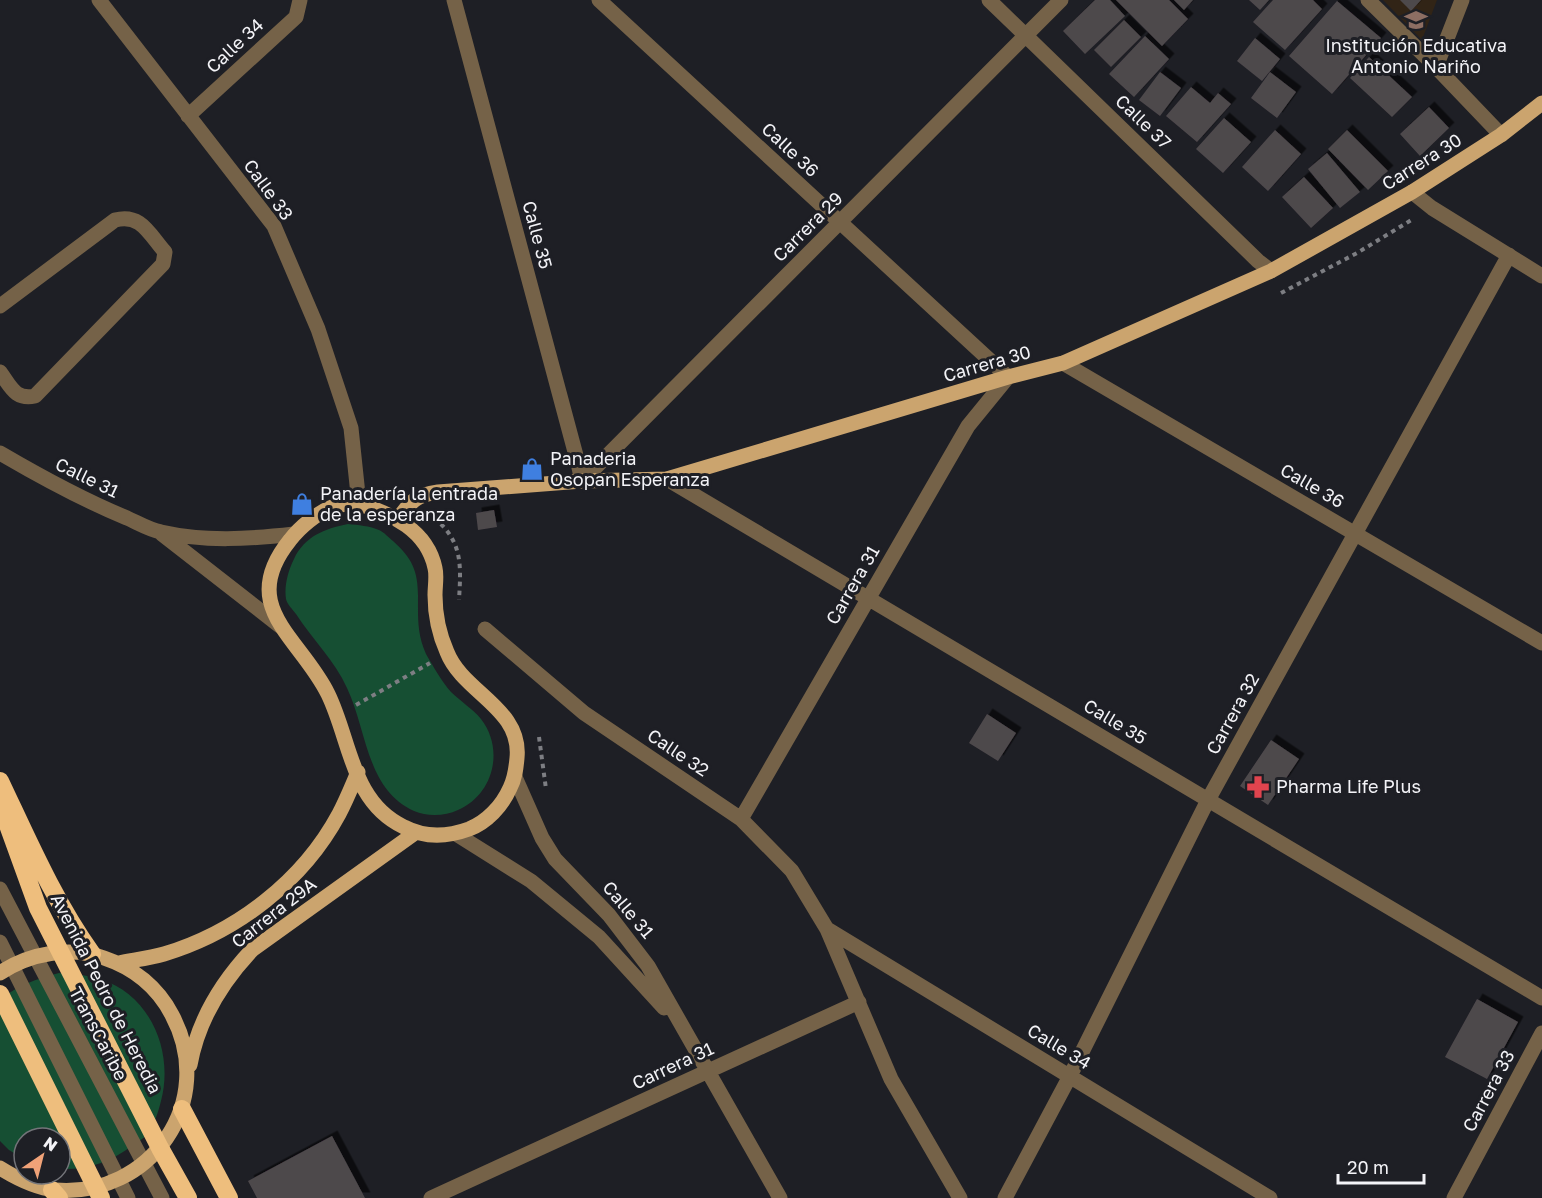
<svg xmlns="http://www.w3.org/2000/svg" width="1542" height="1198" font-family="'Golos Text',sans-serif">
	<defs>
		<filter id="shadow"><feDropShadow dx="5.5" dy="-5.5" stdDeviation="0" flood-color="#0009"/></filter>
	</defs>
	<rect width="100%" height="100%" fill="#1e1f25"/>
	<path fill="#312416" d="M1383,0H1437L1422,40Z"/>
	<path fill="#164f33" d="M348,524C358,525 370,526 379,530C384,532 389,538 393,541C412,558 418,571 418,596C418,617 417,634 426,654C433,666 442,682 451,692C460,701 473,709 481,719C505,750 493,795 458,810C445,816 428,817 414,811C366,789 367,730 347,688C335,661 312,639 296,614C293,610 287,604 286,599C284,586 288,571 294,559C305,536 324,529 348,524Z
		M59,973C73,974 86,975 100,979C151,995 174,1052 161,1101C158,1113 154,1125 147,1135C143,1139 137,1142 132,1146C110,1162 88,1170 60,1169V1138H24V1159L9,1150L0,1141V1000C18,985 36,979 59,973Z"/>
	<path fill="#4e484c" filter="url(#shadow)" d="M1095,0H1110L1125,16L1085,54L1063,31Z
		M1116,0H1169L1188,19L1162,46Z
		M1174,0H1193L1184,10Z
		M1249,0H1269L1260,10Z
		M1273,0H1313L1322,9L1285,50L1253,22Z
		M1400,0H1421L1411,11Z
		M1337,1L1381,38L1332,94L1289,56Z
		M1124,20L1141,37L1111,67L1094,50Z
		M1145,36L1169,59L1134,97L1109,74Z
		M1255,38L1280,59L1262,81L1237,61Z
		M1369,57L1412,97L1392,117L1350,78Z
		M1160,72L1181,88L1160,116L1139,100Z
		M1270,72L1296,92L1277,118L1251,98Z
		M1191,87L1210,103L1218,93L1231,104L1197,142L1166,116Z
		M1429,107L1449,128L1420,156L1400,134Z
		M1224,118L1251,142L1223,173L1196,149Z
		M1275,130L1301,154L1268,191L1242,167Z
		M1347,130L1388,171L1368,190L1328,149Z
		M1327,153L1360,192L1340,208L1308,169Z
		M1304,177L1333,208L1311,228L1282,197Z
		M494,510L497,527L478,530L476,513Z
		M987,714L1016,733L998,761L969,743Z
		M1271,740L1299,759L1268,805L1240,786Z
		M1477,999L1518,1022L1487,1079L1445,1057Z
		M332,1136L365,1198H257L248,1181Z"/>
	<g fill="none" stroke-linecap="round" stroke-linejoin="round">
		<path stroke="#7d7e83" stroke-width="4" stroke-dasharray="4.5 4.5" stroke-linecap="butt" d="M1281,293L1357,253L1413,219
			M434,518C463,541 461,566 459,600
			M356,705L430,663
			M539,737L546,789"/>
		<path stroke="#756248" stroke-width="15" d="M99,0L274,226L318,329L351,428L359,504
			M454,0L578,463L582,481
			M599,0L1008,377L968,426L741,819
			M989,0L1258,261L1271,271
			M1368,0L1436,67L1501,135
			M1436,67L1462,0
			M188,116L296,17L300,0
			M1412,192L1432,208L1542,276
			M0,306L115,220C141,213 149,234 165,252L163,264L35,396C15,400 11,387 0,372
			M1063,363L1542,643
			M0,453C41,477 83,500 127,518C138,523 150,530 161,532C205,542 250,539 294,534
			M667,479L1542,998
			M582,481L1061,0
			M162,534L280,626
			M485,629L584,713L741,819L792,871L827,929L891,1079L960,1198
			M515,777L542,838L555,859L609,915L648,966L780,1198
			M456,834L531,881L599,937L664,1008
			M0,889L162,1198
			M827,929L1270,1198
			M0,942L128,1198
			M431,1198L859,1002
			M1005,1198L1070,1076L1208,800L1509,255
			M1454,1198L1542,1033"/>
		<path stroke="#cba46e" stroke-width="15" d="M359,504C392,514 427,530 435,568C437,576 435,586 435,595C435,614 439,634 447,652C463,693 522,708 517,758C516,769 515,778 510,788C502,806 487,822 469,829C447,837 425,838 404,827C351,802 351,741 328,694C300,637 236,607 290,540C300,527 317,513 332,507C340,503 351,505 359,504Z
			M398,519C411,501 416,495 438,492L582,481L667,479L1008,377L1063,363L1271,271L1412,192L1501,135L1542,103
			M119,963C134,960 150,958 164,954C237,932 303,881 339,814C346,801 352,786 358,772
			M0,973C30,953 70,946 104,958C134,968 158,988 172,1015C218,1101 151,1198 55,1190C36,1188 16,1178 0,1168
			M190,1065C198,1020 221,983 252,950L415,833"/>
		<path stroke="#eebe7d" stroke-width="18" d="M0,781C28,840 54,901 92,954
			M0,803L38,908L160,1148L188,1198
			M0,994L101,1198
			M182,1109L229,1198
			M52,1190L59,1198"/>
	</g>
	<defs>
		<g id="school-bare" transform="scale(1.8)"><path d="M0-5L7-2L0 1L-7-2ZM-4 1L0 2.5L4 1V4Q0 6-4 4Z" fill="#8d6e63" stroke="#1e1f25" stroke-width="2.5" paint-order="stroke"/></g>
		<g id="shop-bare" transform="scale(1.8)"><path d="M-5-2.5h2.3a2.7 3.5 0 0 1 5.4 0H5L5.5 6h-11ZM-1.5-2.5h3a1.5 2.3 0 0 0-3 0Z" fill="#3f7fe0" stroke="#1e1f25" stroke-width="2.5" paint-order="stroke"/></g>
		<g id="pharmacy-bare" transform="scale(1.8)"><path d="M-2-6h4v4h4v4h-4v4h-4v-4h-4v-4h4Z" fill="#e0444e" stroke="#1e1f25" stroke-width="2.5" paint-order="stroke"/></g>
	</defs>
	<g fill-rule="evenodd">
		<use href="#school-bare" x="1416" y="20"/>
		<use href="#shop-bare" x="532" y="469"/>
		<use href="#shop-bare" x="302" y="504"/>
		<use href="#pharmacy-bare" x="1258" y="787"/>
	</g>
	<g text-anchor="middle" stroke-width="6" stroke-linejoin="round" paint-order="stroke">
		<g font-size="18" fill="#f3f3f7" stroke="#1e1f25">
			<text transform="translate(235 46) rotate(-43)" y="6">Calle 34</text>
			<text transform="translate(1143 122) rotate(44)" y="6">Calle 37</text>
			<text transform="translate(790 150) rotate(43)" y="6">Calle 36</text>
			<text transform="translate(1422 162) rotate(-32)" y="6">Carrera 30</text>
			<text transform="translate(268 190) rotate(54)" y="6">Calle 33</text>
			<text transform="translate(808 227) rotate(-45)" y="6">Carrera 29</text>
			<text transform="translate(537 235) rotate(75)" y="6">Calle 35</text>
			<text transform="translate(987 364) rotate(-16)" y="6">Carrera 30</text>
			<text transform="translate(87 478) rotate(26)" y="6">Calle 31</text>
			<text transform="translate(1312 486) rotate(30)" y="6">Calle 36</text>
			<text transform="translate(853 585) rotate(-60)" y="6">Carrera 31</text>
			<text transform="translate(1233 714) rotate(-61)" y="6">Carrera 32</text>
			<text transform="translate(1115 722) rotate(31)" y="6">Calle 35</text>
			<text transform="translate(678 753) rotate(34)" y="6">Calle 32</text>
			<text transform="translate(628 910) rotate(50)" y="6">Calle 31</text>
			<text transform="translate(274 913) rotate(-38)" y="6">Carrera 29A</text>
			<text transform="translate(106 994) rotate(63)" y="6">Avenida Pedro de Heredia</text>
			<text transform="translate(98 1034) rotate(62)" y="6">TransCaribe</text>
			<text transform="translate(1059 1047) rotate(31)" y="6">Calle 34</text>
			<text transform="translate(673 1066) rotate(-25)" y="6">Carrera 31</text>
			<text transform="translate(1489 1091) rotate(-62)" y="6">Carrera 33</text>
		</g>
		<g font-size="18" fill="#f3f3f7" stroke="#1e1f25" text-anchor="start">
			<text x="1416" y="52" text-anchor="middle">Institución Educativa<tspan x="1416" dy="21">Antonio Nariño</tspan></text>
			<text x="550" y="465">Panaderia<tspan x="550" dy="21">Osopan Esperanza</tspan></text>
			<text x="320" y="500">Panadería la entrada<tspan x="320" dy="21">de la esperanza</tspan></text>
			<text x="1276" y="793">Pharma Life Plus</text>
		</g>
	</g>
	<g transform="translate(42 1156) rotate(35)"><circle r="28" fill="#1e1f25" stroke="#737479" stroke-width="1.5"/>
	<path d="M0-4.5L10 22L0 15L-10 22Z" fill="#f0a278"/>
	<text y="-9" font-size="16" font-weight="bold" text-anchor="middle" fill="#f3f3f7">N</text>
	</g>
	<path d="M1338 1174v9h86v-9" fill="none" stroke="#f3f3f7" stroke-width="3"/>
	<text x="1347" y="1174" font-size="18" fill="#f3f3f7" stroke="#1e1f25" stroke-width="4.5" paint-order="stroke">20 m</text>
</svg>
